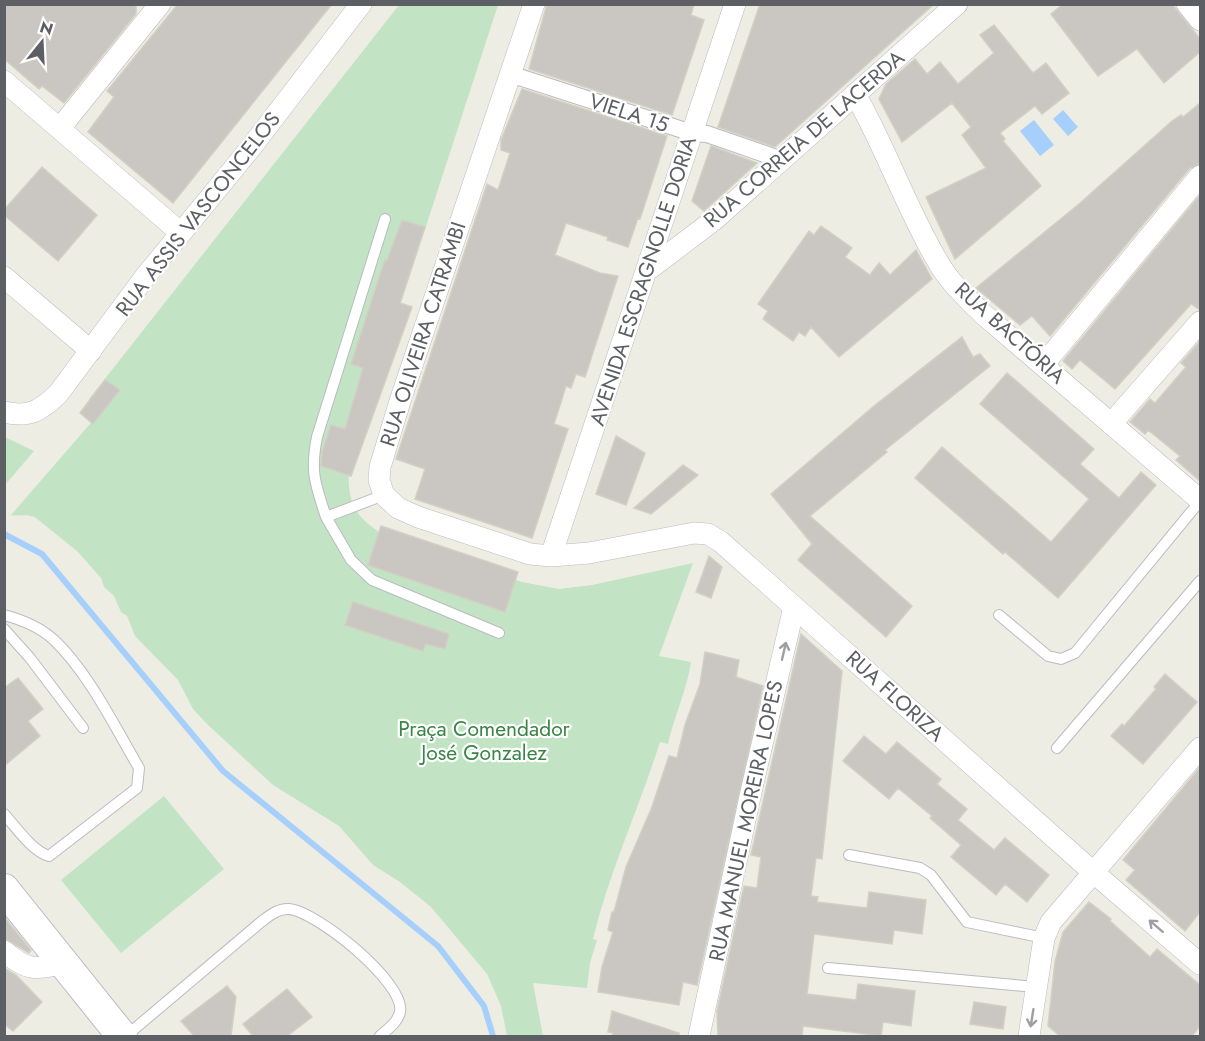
<svg xmlns="http://www.w3.org/2000/svg" width="1205" height="1041" font-family="Jost,sans-serif">
	<rect width="100%" height="100%" fill="#eeede4"/>
	<path fill="#c2e4c5" d="M399,5H498L349,463C347,504 353,516 387,537L522,582L559,589L592,585L693,563L659,656L691,662C687,690 674,716 668,744L660,742C639,809 609,872 593,939L597,940L590,963L587,988L533,983L543,1036H507L501,1006L487,974L431,907L400,882L373,865L339,826L273,785L208,725L193,709L178,680L135,636L127,616L121,612L114,596L104,587L101,578L78,552L36,518C26,513 18,517 11,515L96,417L89,399Z
		M5,437L34,451L5,485Z
		M164,796L224,869L121,953L61,880Z"/>
	<path fill="#a7cffb" d="M1063,110L1078,127L1068,136L1053,119Z
		M1034,120L1054,145L1040,156L1020,131Z"/>
	<g fill="none" stroke-linecap="round" stroke-linejoin="round">
		<path stroke="#a7cffb" stroke-width="6" d="M4,534L42,554L223,771L438,946L484,1006L493,1036"/>
	</g>
	<path fill="#cac7c2" stroke="#d2cfc3" stroke-width="1.5" d="M4,4H136V14L64,103L42,86L39,89L4,59Z
		M178,4H332L173,203L88,132L114,97L107,91Z
		M547,4H694L691,15L704,20L672,115L529,69Z
		M760,4H934L775,147L718,127Z
		M1063,4H1172L1200,39V52L1164,83L1137,49L1098,76L1051,14Z
		M994,25L1033,73L1046,63L1069,93L1042,114L1035,106L1000,133L1005,139L1003,141L1041,186L955,259L926,197L986,168L962,135L971,127L952,103L902,142L879,99L886,84L915,59L927,74L940,62L958,84L994,53L980,35Z
		M522,89L667,136L640,219L638,218L628,247L607,240L608,237L566,223L555,255L600,273L618,276L585,377L576,374L571,388L566,386L561,402L554,424L568,429L532,538L415,499L425,469L396,459L487,184L498,190L510,153L501,150V140Z
		M1200,103V164L1190,168L1050,336L1032,316L1020,325L976,288L1079,204L1172,121L1181,115L1183,117Z
		M711,146L757,163L704,211L692,201Z
		M42,167L97,215L58,261L4,215V210Z
		M1200,195V310L1191,304L1115,389L1080,360L1072,369L1063,361Z
		M402,220L425,227L400,303L412,307L351,476L321,466L322,452L331,425L345,429L363,368L351,364L385,259L387,260Z
		M821,226L852,248L845,257L870,275L879,263L890,275L916,250L932,279L839,357L811,327L805,336L799,332L793,341L763,319L768,311L758,304L809,231L814,235Z
		M962,337L973,357L980,354L990,366L885,450L887,452L810,516L912,606L886,637L798,560L812,544L771,494L874,406Z
		M1200,341V481L1176,460L1180,456L1148,430L1145,434L1130,422L1150,399L1155,403L1186,367L1181,363Z
		M1007,373L1094,449L1080,464L1119,498L1141,472L1156,485L1058,598L1005,552L1003,554L915,478L942,447L1051,542L1089,499L980,404Z
		M105,380L120,390L93,424L80,413Z
		M616,436L645,453L626,505L596,494Z
		M683,465L698,475L651,514L634,508Z
		M381,526L518,572L505,612L368,565Z
		M709,556L722,567L711,598L696,592Z
		M353,602L449,634L445,649L426,644L423,651L345,625Z
		M801,634L842,671L822,859L816,858L811,896L818,897L817,902L867,908L869,892L926,900L922,934L894,930L892,944L814,934L807,994L856,1000L858,984L915,991L911,1026L883,1022L881,1036L803,1026L802,1036H718L717,1011L744,886L757,888L761,857L751,855Z
		M705,652L739,660L736,677L763,686L697,985L683,982L679,1005L598,992L602,967L613,932L608,930L612,912H614L626,867L652,807L669,756L677,758L685,725L700,684Z
		M1165,674L1197,702L1143,764L1111,736L1122,724L1124,726L1156,689L1154,687Z
		M18,678L43,709L28,721L40,736L4,766V688Z
		M864,736L886,754L897,742L941,779L937,784L967,809L958,820L994,850L1005,838L1049,875L1027,902L1005,884L996,895L951,857L961,845L930,818L932,816L898,788L889,799L843,761Z
		M1200,767V912L1185,931L1126,880L1135,870L1123,860Z
		M1089,902L1111,919L1110,921L1150,957L1157,949L1200,985V1026L1192,1036H1060L1048,1026L1055,962L1063,932Z
		M4,917L31,950L29,953L4,938Z
		M4,968L16,975L42,1002L13,1031L4,1024Z
		M227,986L236,997L231,1036H194L181,1021Z
		M287,989L312,1017L287,1036H253L243,1024Z
		M974,1002L1006,1007L1003,1029L970,1024Z
		M612,1011L679,1033V1036H612L613,1033L608,1032Z"/>
	<g fill="none" stroke-linecap="round" stroke-linejoin="round">
		<g stroke="#b9bbc0" stroke-width="12">
			<path id="service" d="M384,495L326,517L351,560L372,580L499,633
				M326,517C315,483 310,472 317,437L385,219
				M4,615C23,620 40,627 54,640C88,672 115,727 139,768L137,788L49,856C32,851 16,827 4,814
				M999,615L1048,656L1061,659L1075,653L1200,501
				M4,629L30,658L83,728
				M1057,748L1200,581
				M849,855L920,868L931,875L967,922L1044,938
				M828,968L1036,987
				M126,1036L261,922C269,916 278,908 289,909C316,911 406,983 400,1012C398,1022 388,1029 380,1036"/>
		</g>
		<g stroke="#b9bbc0" stroke-width="18">
			<path id="pedestrian" d="M510,74L692,133L707,134L782,160"/>
		</g>
		<g stroke="#b9bbc0" stroke-width="22">
			<path id="minor" d="M534,4L401,398L380,467L379,480L384,495L398,508L418,517L530,554L551,556L589,553L694,533L708,534L721,542L1093,872L1200,964
				M1187,4L1200,20
				M4,81L181,233
				M855,94C886,148 906,208 938,262C949,282 967,298 983,314L1200,500
				M60,128L160,4
				M648,270L714,220L957,4
				M4,277L91,351
				M1043,365L1200,176
				M4,412C29,418 40,411 58,394L145,277L249,150L361,4
				M1111,424L1200,322
				M551,556L735,4
				M4,951C27,971 35,970 63,963
				M699,1036L751,792L794,607
				M1029,1036L1044,938L1051,922L1200,748"/>
		</g>
		<g stroke="#babcc2" stroke-width="32">
			<path id="secondary" d="M4,889L122,1036"/>
		</g>
		<use href="#service" stroke="#fff" stroke-width="10"/>
		<use href="#pedestrian" stroke="#fff" stroke-width="16"/>
		<use href="#minor" stroke="#fff" stroke-width="21"/>
		<use href="#secondary" stroke="#fff" stroke-width="30"/>
	</g>
	<defs><path id="oneway-shaft" d="M-6 0H5M1.5-3L5.5 0L1.5 3" fill="none" stroke-width="1.6" stroke-linecap="round" stroke-linejoin="round" transform="scale(1.5)"/></defs>
	<g stroke="#9d9fa2">
		<use href="#oneway-shaft" transform="translate(784 651) rotate(-77)"/>
		<use href="#oneway-shaft" transform="translate(1156 926) rotate(-139)"/>
		<use href="#oneway-shaft" transform="translate(1032 1018) rotate(99)"/>
	</g>
	<g text-anchor="middle" stroke-width="4.5" stroke-linejoin="round" paint-order="stroke">
		<g font-size="21" fill="#5c5f64" stroke="#fff">
			<text transform="translate(629 113) rotate(18)" y="7">VIELA 15</text>
			<text transform="translate(804 139) rotate(-41)" y="7">RUA CORREIA DE LACERDA</text>
			<text transform="translate(198 214) rotate(-52)" y="7">RUA ASSIS VASCONCELOS</text>
			<text transform="translate(643 281) rotate(-72)" y="7">AVENIDA ESCRAGNOLLE DORIA</text>
			<text transform="translate(1010 333) rotate(42)" y="7">RUA BACTÓRIA</text>
			<text transform="translate(423 334) rotate(-72)" y="7">RUA OLIVEIRA CATRAMBI</text>
			<text transform="translate(895 696) rotate(42)" y="7">RUA FLORIZA</text>
			<text transform="translate(746 821) rotate(-78)" y="7">RUA MANUEL MOREIRA LOPES</text>
		</g>
		<g font-size="21" fill="#3a8545" stroke="#fff">
			<text x="484" y="736">Praça Comendador<tspan x="484" dy="24">José Gonzalez</tspan></text>
		</g>
	</g>
	<rect width="1205" height="1041" fill="none" stroke="#5c5f64" stroke-width="12"/>
	<g transform="translate(42 42) rotate(18)" stroke="#ffffff" stroke-width="4.5" paint-order="stroke">
	<path d="M0-4.5L10 22L0 15L-10 22Z" fill="#5c5f64"/>
	<text y="-9" font-size="16" font-weight="bold" text-anchor="middle" fill="#5c5f64">N</text>
	</g>
</svg>
